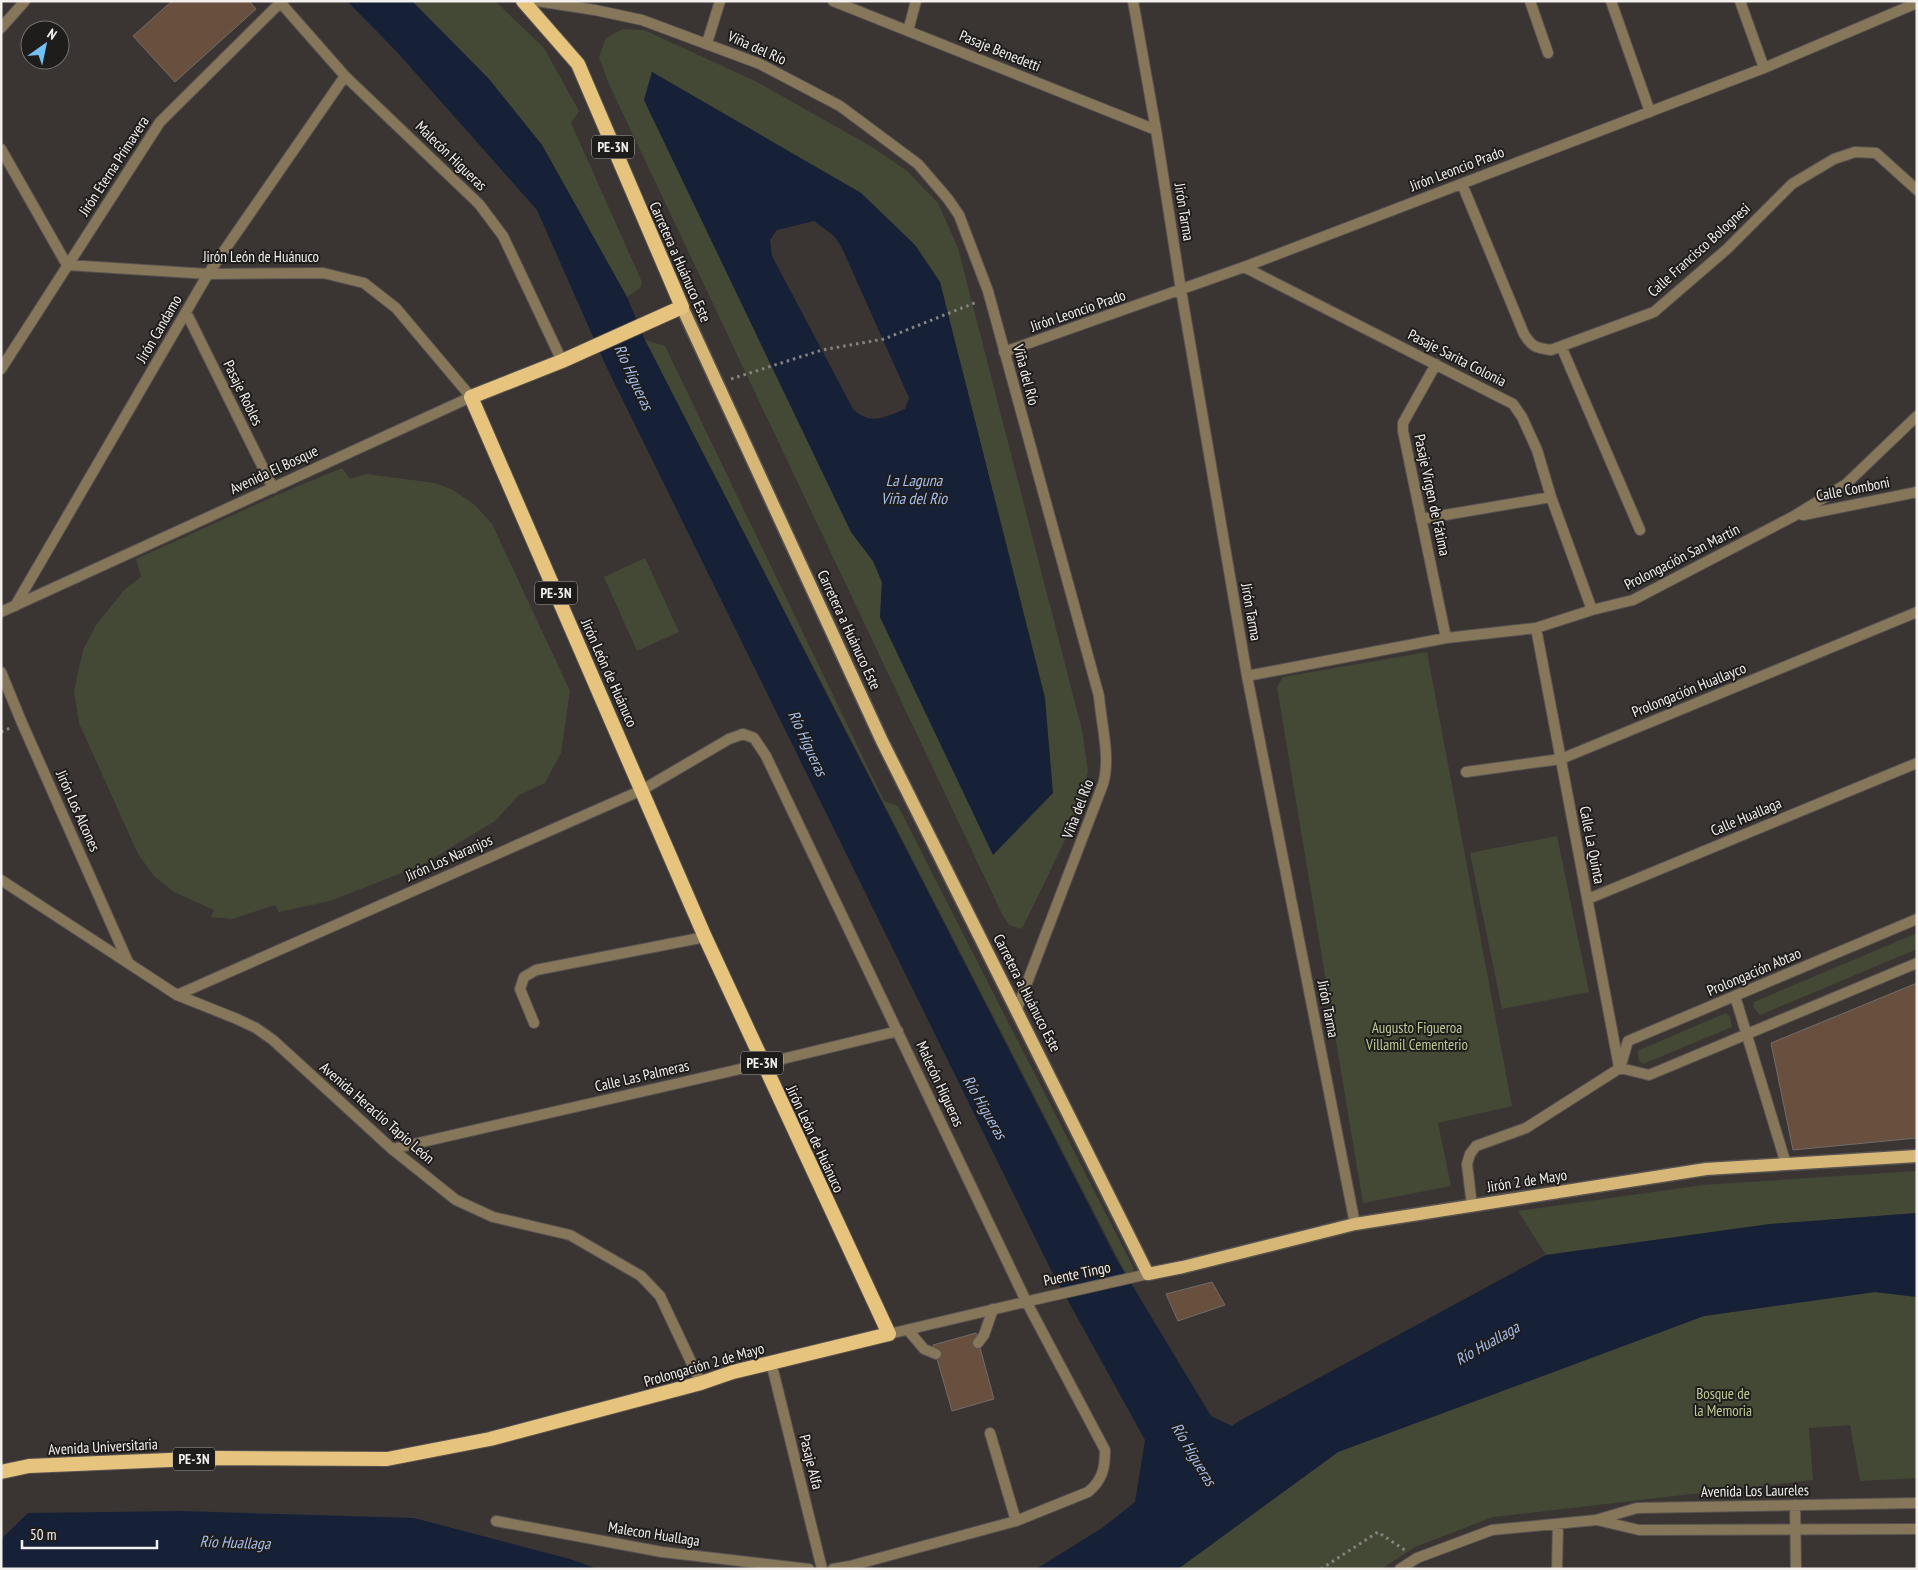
<svg xmlns="http://www.w3.org/2000/svg" width="1918" height="1570" font-family="'PT Sans Narrow',sans-serif">
	<rect width="100%" height="100%" fill="#3a3533"/>
	<path fill="#444936" fill-rule="evenodd" d="M412,1H495L544,48L579,111L571,123L642,282L640,288L627,297L542,145L489,79Z
		M623,29L644,30L757,82L872,147L907,171L938,203L958,248L1082,730L1088,771L1081,807L1022,929L1009,925L1002,914L608,82L599,57L606,38ZM652,72L861,193L915,245L940,282L1045,698L993,854L880,617L882,583L873,561L851,532L644,100Z
		M645,340L665,346L884,801L898,806L1134,1269L1128,1278Z
		M342,468L350,479L366,474L435,483L453,490L475,505L492,524L570,691L561,753L545,783L519,795L495,821L422,865L330,901L279,912L275,905L232,919L211,917L214,910L174,892L154,876L138,854L79,723L74,691L83,650L96,625L124,590L141,577L136,559L277,495Z
		M645,558L679,632L637,651L604,577Z
		M1427,652L1512,1106L1438,1123L1451,1186L1363,1203L1277,687L1283,677Z
		M1557,836L1589,992L1502,1009L1470,853Z
		M1917,933V949L1760,1015L1753,1007L1754,1002Z
		M1726,1013L1730,1017L1732,1027L1643,1064L1639,1060L1637,1051Z
		M1917,1171V1213L1770,1224L1546,1255L1518,1211L1703,1185Z
		M1875,1292L1917,1297V1478L1860,1481L1850,1425L1809,1428L1813,1480L1493,1517L1415,1547L1381,1569H1178L1338,1452L1704,1316Z"/>
	<path fill="#162137" fill-rule="evenodd" d="M347,1H412L489,79L542,145L627,297L645,340L1117,1260L1211,1416L1232,1426L1239,1421L1546,1255L1770,1224L1917,1213V1297L1875,1292L1704,1316L1338,1452L1178,1569H1036L1102,1528L1135,1502L1145,1440L1051,1270L606,366L537,210L397,52Z
		M652,72L861,193L915,245L940,282L1045,698L1053,793L993,855L880,617L882,582L873,561L851,532L644,100ZM814,221L834,236L841,246L909,398L905,409C885,417 871,426 853,409L772,256L770,240L777,230Z
		M181,1511L414,1518L570,1559L598,1569H1V1539L28,1513Z"/>
	<path fill="#694f3e" stroke="#706c69" d="M172,1H249L256,9L175,82L133,36Z
		M1917,983V1138L1793,1150L1771,1043Z
		M1212,1282L1225,1305L1178,1321L1166,1294Z
		M976,1333L994,1399L952,1411L933,1345Z"/>
	<g fill="none" stroke-linecap="round" stroke-linejoin="round">
		<g stroke="#585351" stroke-width="12">
			<path id="service" d="M1466,772L1561,759
				M534,1023L520,989L524,977L536,970L705,937
				M908,1330L924,1349L936,1354
				M978,1343L984,1335L993,1309
				M990,1433L1016,1521"/>
		</g>
		<g stroke="#585351" stroke-width="12">
			<path id="pedestrian" d="M1029,1301L1148,1274"/>
		</g>
		<g stroke="#585351" stroke-width="12">
			<path id="minor" d="M279,1L345,76L479,204L503,236L562,361
				M537,1L595,10L642,20L760,64L840,106L918,164L948,199L959,215L988,291L1099,696C1101,723 1111,758 1103,784L1017,1009
				M833,1L1156,130
				M1133,1L1156,130L1181,290L1247,676L1355,1224
				M1530,1L1548,53
				M1611,1L1650,112
				M1740,1L1764,68
				M1,28L25,1
				M908,31L916,1
				M707,43L720,1
				M1,149L67,265L208,274L323,273L364,283L396,308L471,397
				M1462,184L1524,334C1532,347 1536,348 1551,350L1654,312L1727,249L1792,184L1834,159L1855,152L1876,153L1917,190
				M1244,267L1513,404L1522,417L1537,450L1551,497L1592,610
				M186,312L273,488
				M1561,346L1640,530
				M1004,352L1244,267L1764,68L1917,3
				M1436,364L1403,423V431L1446,638
				M1,369L160,122L280,3
				M1803,515L1917,492
				M1421,519L1551,497
				M15,606L208,274L345,76
				M1536,628L1619,1067
				M1,672L22,723L128,962
				M1247,676L1446,638L1536,628L1592,610L1633,600L1794,516L1846,484L1917,416
				M1561,759L1917,612
				M1,880L177,995L237,1019L256,1028L273,1040L392,1149L456,1200L493,1217L570,1235L641,1276L660,1296L701,1383
				M1588,899L1917,763
				M177,995L642,790L729,739L743,734L754,738L766,756L1026,1301L1105,1450C1105,1467 1103,1480 1088,1492L1016,1521L850,1566L833,1569
				M1735,996L1786,1164
				M1620,1068L1649,1075L1917,963
				M392,1149L762,1064L898,1031
				M1472,1206L1467,1164L1470,1154L1476,1146L1526,1128L1620,1068L1628,1041L1917,919
				M889,1334L1029,1301
				M771,1362L822,1569
				M1795,1505L1796,1569
				M1597,1520L1639,1530L1917,1529
				M496,1521L662,1552L809,1569
				M1400,1569L1417,1558L1492,1530L1596,1520L1637,1508L1917,1503
				M1557,1569L1558,1524"/>
		</g>
		<g stroke="#585351" stroke-width="12">
			<path id="tertiary" d="M1,612L471,397"/>
		</g>
		<g stroke="#585351" stroke-width="15">
			<path id="primary" d="M682,307L882,741L1148,1274L1183,1267L1355,1224L1706,1169L1917,1156"/>
		</g>
		<g stroke="#585351" stroke-width="16">
			<path id="trunk" d="M1,1472L29,1466L216,1458L387,1459L490,1439L701,1383L733,1372L889,1334L705,937L471,397L562,361L682,307L578,64L523,1"/>
		</g>
		<path stroke="#878381" stroke-width="3" stroke-dasharray="2.5 4" stroke-linecap="butt" d="M731,379L822,350L884,339L977,302
			M1,732L10,728
			M1321,1569L1378,1532L1406,1551"/>
		<use href="#service" stroke="#87775a" stroke-width="10"/>
		<use href="#pedestrian" stroke="#87775a" stroke-width="10"/>
		<use href="#minor" stroke="#87775a" stroke-width="10"/>
		<use href="#tertiary" stroke="#87775a" stroke-width="10"/>
		<use href="#primary" stroke="#d6b778" stroke-width="12"/>
		<use href="#trunk" stroke="#e6c47e" stroke-width="14"/>
	</g>
	<g text-anchor="middle" stroke-width="4" stroke-linejoin="round" paint-order="stroke">
		<g fill="#1f1d1c" stroke="#b3b1af" stroke-width="1">
			<rect x="592" y="135.5" width="42" height="23" rx="4"/>
			<rect x="535" y="581.5" width="42" height="23" rx="4"/>
			<rect x="741" y="1051.5" width="42" height="23" rx="4"/>
			<rect x="173" y="1447.5" width="42" height="23" rx="4"/>
		</g>
		<g font-size="14" font-weight="bold" fill="#f3f0ee">
			<text x="613" y="152">PE-3N</text>
			<text x="556" y="598">PE-3N</text>
			<text x="762" y="1068">PE-3N</text>
			<text x="194" y="1464">PE-3N</text>
		</g>
		<g font-size="15" fill="#f3f0ee" stroke="#1f1d1c">
			<text transform="translate(757 48) rotate(24)" y="5">Viña del Río</text>
			<text transform="translate(1000 51) rotate(22)" y="5">Pasaje Benedetti</text>
			<text transform="translate(451 156) rotate(44)" y="5">Malecón Higueras</text>
			<text transform="translate(114 166) rotate(-57)" y="5">Jirón Eterna Primavera</text>
			<text transform="translate(1457 169) rotate(-21)" y="5">Jirón Leoncio Prado</text>
			<text transform="translate(1184 212) rotate(81)" y="5">Jirón Tarma</text>
			<text transform="translate(1699 250) rotate(-42)" y="5">Calle Francisco Bolognesi</text>
			<text x="261" y="262">Jirón León de Huánuco</text>
			<text transform="translate(680 262) rotate(66)" y="5">Carretera a Huánuco Este</text>
			<text transform="translate(1078 311) rotate(-19)" y="5">Jirón Leoncio Prado</text>
			<text transform="translate(159 329) rotate(-60)" y="5">Jirón Candamo</text>
			<text transform="translate(1457 358) rotate(27)" y="5">Pasaje Sarita Colonia</text>
			<text transform="translate(1026 375) rotate(75)" y="5">Viña del Río</text>
			<text transform="translate(243 393) rotate(64)" y="5">Pasaje Robles</text>
			<text transform="translate(274 470) rotate(-25)" y="5">Avenida El Bosque</text>
			<text transform="translate(1853 489) rotate(-11)" y="5">Calle Comboni</text>
			<text transform="translate(1432 495) rotate(78)" y="5">Pasaje Virgen de Fátima</text>
			<text transform="translate(1682 557) rotate(-27)" y="5">Prolongación San Martín</text>
			<text transform="translate(1251 612) rotate(80)" y="5">Jirón Tarma</text>
			<text transform="translate(849 630) rotate(65)" y="5">Carretera a Huánuco Este</text>
			<text transform="translate(609 673) rotate(66)" y="5">Jirón León de Huánuco</text>
			<text transform="translate(1689 690) rotate(-22)" y="5">Prolongación Huallayco</text>
			<text transform="translate(1078 809) rotate(-69)" y="5">Viña del Río</text>
			<text transform="translate(78 811) rotate(66)" y="5">Jirón Los Alcones</text>
			<text transform="translate(1746 817) rotate(-23)" y="5">Calle Huallaga</text>
			<text transform="translate(1592 845) rotate(79)" y="5">Calle La Quinta</text>
			<text transform="translate(449 858) rotate(-24)" y="5">Jirón Los Naranjos</text>
			<text transform="translate(1754 972) rotate(-23)" y="5">Prolongación Abtao</text>
			<text transform="translate(1027 993) rotate(63)" y="5">Carretera a Huánuco Este</text>
			<text transform="translate(1328 1009) rotate(79)" y="5">Jirón Tarma</text>
			<text transform="translate(642 1076) rotate(-13)" y="5">Calle Las Palmeras</text>
			<text transform="translate(940 1084) rotate(65)" y="5">Malecón Higueras</text>
			<text transform="translate(377 1113) rotate(41)" y="5">Avenida Heraclio Tapio León</text>
			<text transform="translate(815 1139) rotate(65)" y="5">Jirón León de Huánuco</text>
			<text transform="translate(1527 1181) rotate(-9)" y="5">Jirón 2 de Mayo</text>
			<text transform="translate(1077 1274) rotate(-12)" y="5">Puente Tingo</text>
			<text transform="translate(704 1365) rotate(-16)" y="5">Prolongación 2 de Mayo</text>
			<text transform="translate(103 1447) rotate(-3)" y="5">Avenida Universitaria</text>
			<text transform="translate(811 1462) rotate(76)" y="5">Pasaje Alfa</text>
			<text transform="translate(1755 1491) rotate(-1)" y="5">Avenida Los Laureles</text>
			<text transform="translate(654 1534) rotate(9)" y="5">Malecon Huallaga</text>
		</g>
		<g font-size="15" fill="#bdcb95" stroke="#1f1d1c">
			<text x="1417" y="1033">Augusto Figueroa<tspan x="1417" dy="17">Villamil Cementerio</tspan></text>
			<text x="1723" y="1399">Bosque de<tspan x="1723" dy="17">la Memoria</tspan></text>
		</g>
		<g font-size="16" font-style="italic" fill="#a6bfef" stroke="#1f1d1c">
			<text transform="translate(634 377) rotate(65)" y="6">Río Higueras</text>
			<text x="914" y="486">La Laguna<tspan x="914" dy="18">Viña del Rio</tspan></text>
			<text transform="translate(808 743) rotate(65)" y="6">Río Higueras</text>
			<text transform="translate(985 1107) rotate(60)" y="6">Río Higueras</text>
			<text transform="translate(1487 1343) rotate(-30)" y="6">Río Huallaga</text>
			<text transform="translate(1194 1454) rotate(59)" y="6">Río Higueras</text>
			<text transform="translate(235 1542) rotate(2)" y="6">Río Huallaga</text>
		</g>
	</g>
	<rect width="1918" height="1570" fill="none" stroke="#f3f0ee" stroke-width="5"/>
	<g transform="translate(45 45) rotate(33)"><circle r="24" fill="#1f1d1c" stroke="#747170"/>
	<path d="M0-4L9 19L0 12L-9 19Z" fill="#71c1f5"/>
	<text y="-8" font-size="14" font-weight="bold" text-anchor="middle" fill="#f3f0ee">N</text>
	</g>
	<path d="M22 1540v8h135v-8" fill="none" stroke="#f3f0ee" stroke-width="2.5"/>
	<text x="30" y="1540" font-size="15" fill="#f3f0ee" stroke="#1f1d1c" stroke-width="4" paint-order="stroke">50 m</text>
</svg>
